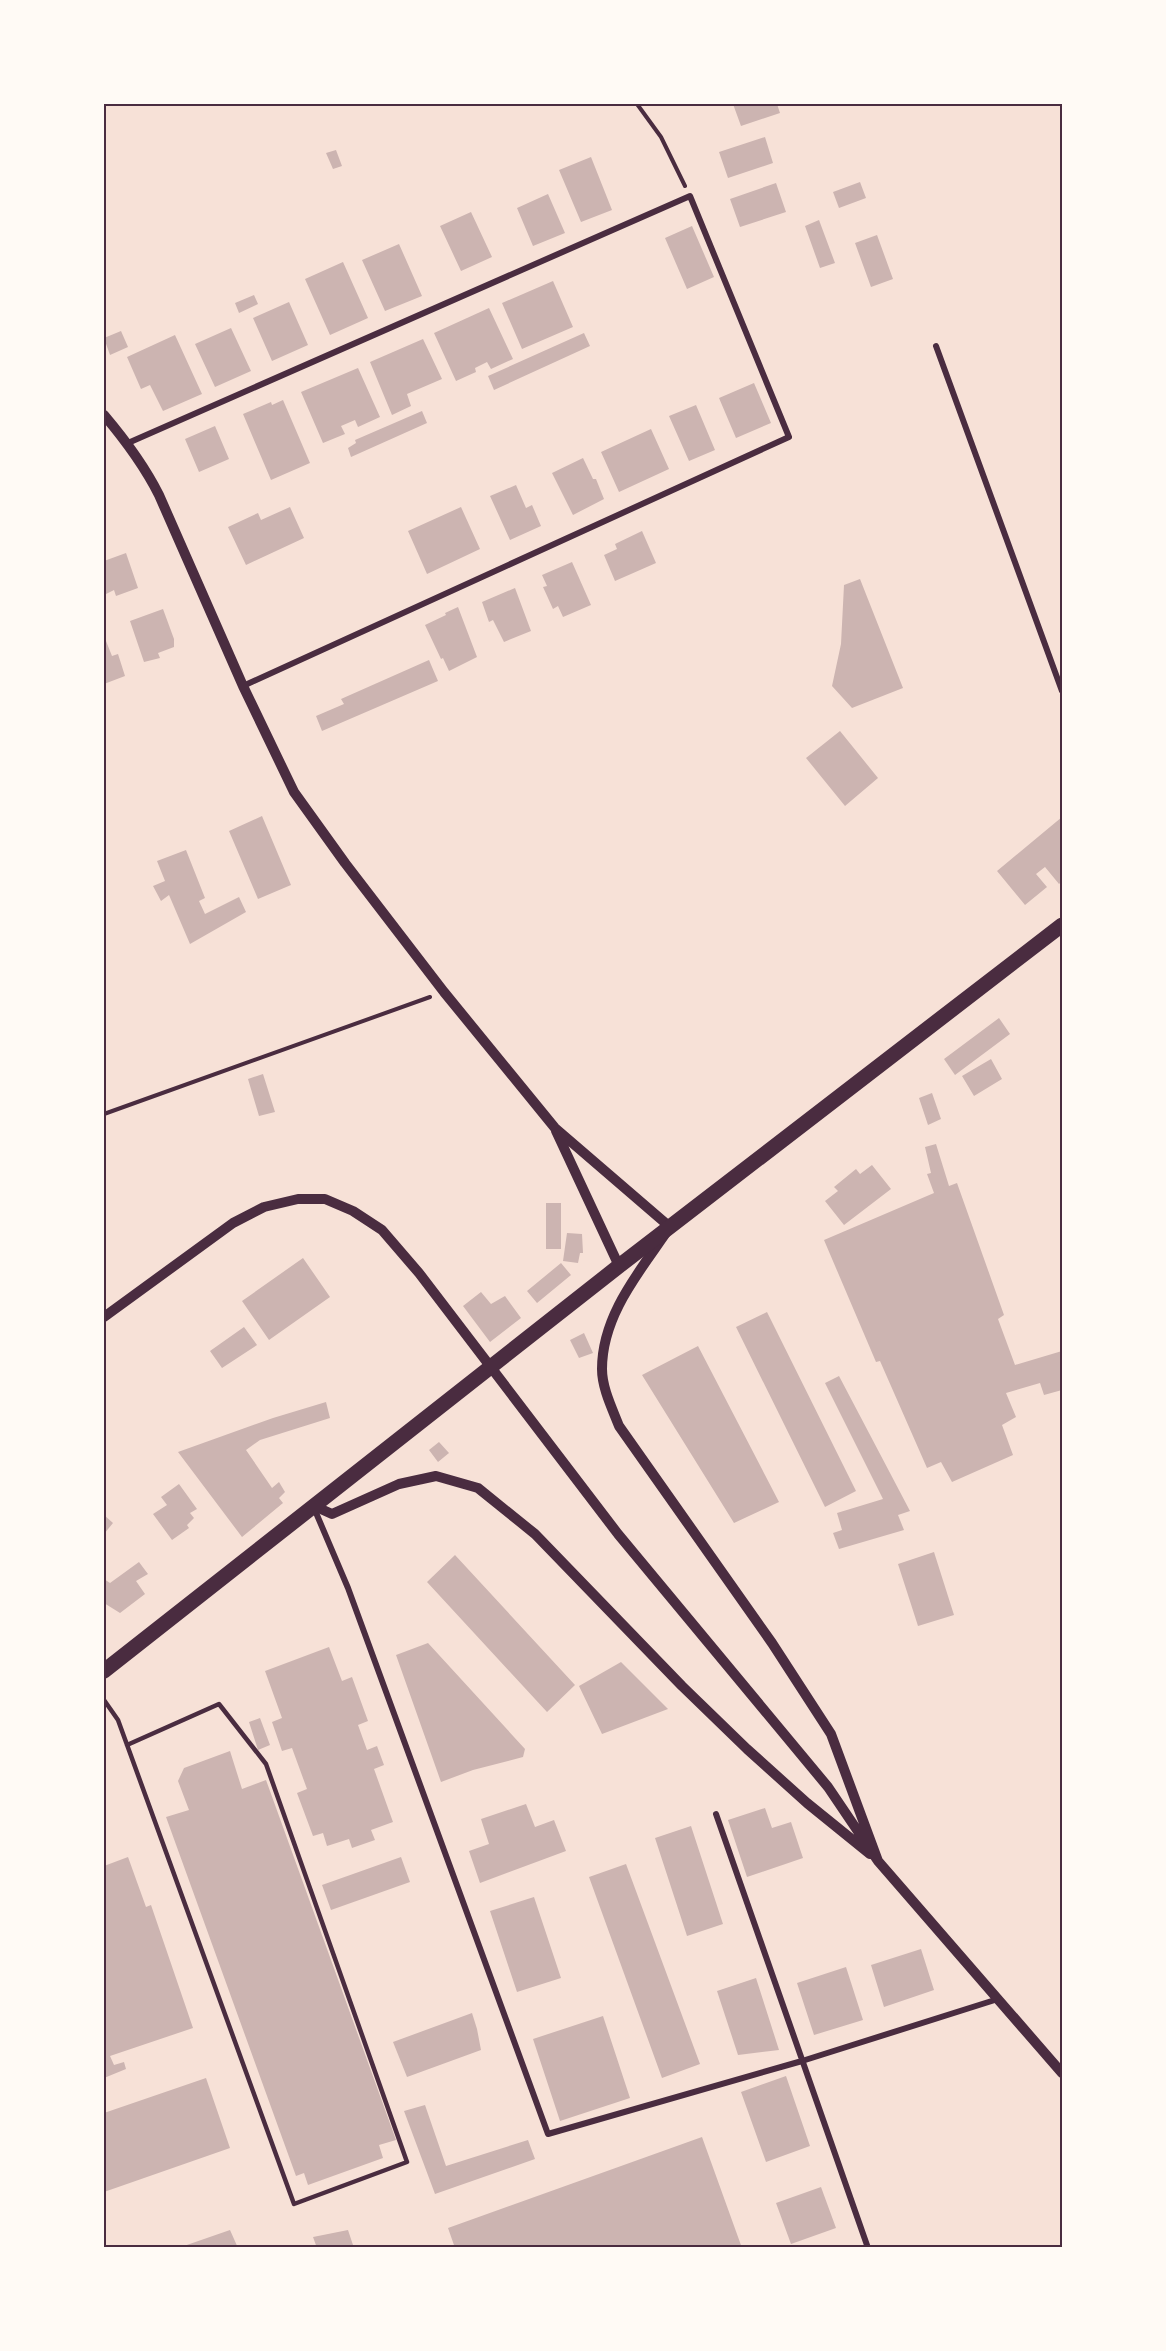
<svg xmlns="http://www.w3.org/2000/svg" width="1166" height="2351" font-family="Lora,serif">
	<rect width="100%" height="100%" fill="#f7e1d7"/>
	<path fill="#ccb4b1" d="M733,104H777L780,113L741,126Z
		M765,137L773,163L728,178L719,152Z
		M336,150L342,166L333,169L326,153Z
		M591,157L612,210L581,222L559,170Z
		M860,182L866,198L839,208L833,192Z
		M776,183L786,212L740,227L730,199Z
		M548,194L565,233L533,246L517,208Z
		M471,212L492,257L461,271L440,226Z
		M819,220L835,263L820,268L805,226Z
		M692,226L714,277L687,289L665,238Z
		M877,235L893,279L871,287L855,243Z
		M399,244L422,296L385,311L362,260Z
		M343,262L368,318L330,335L305,279Z
		M553,281L573,327L522,349L502,303Z
		M254,295L258,304L239,313L235,303Z
		M289,302L308,345L272,361L253,318Z
		M489,308L513,359L491,369L487,362L475,368L476,372L456,381L434,333Z
		M231,328L251,371L215,387L195,344Z
		M121,331L128,347L110,355L104,338Z
		M584,333L590,346L494,390L488,376Z
		M175,335L202,394L163,411L150,385L141,389L127,357Z
		M423,339L442,379L407,394L411,406L392,415L370,362Z
		M358,368L380,417L358,427L355,420L341,426L345,434L323,443L301,392Z
		M754,383L771,423L736,438L719,398Z
		M283,400L310,463L271,480L243,414L271,402L272,405Z
		M696,405L715,450L689,461L669,416Z
		M422,411L427,423L351,457L348,448L356,443L355,440Z
		M215,426L229,459L199,472L185,439Z
		M651,429L669,469L619,492L601,452Z
		M583,458L593,479H596L604,499L573,515L552,473Z
		M516,485L526,508L532,505L541,526L510,540L490,496Z
		M290,507L304,538L246,565L228,527L258,513L261,520Z
		M461,507L480,549L427,574L408,531Z
		M642,531L656,563L615,581L604,555L617,549L615,544Z
		M126,553L138,588L116,596L114,590L104,595V561Z
		M572,562L591,605L563,617L558,606L553,609L543,587L547,586L542,575Z
		M860,579L903,688L852,708L832,686L841,644L844,585Z
		M515,588L531,631L504,642L493,620L489,622L482,602Z
		M458,607L477,657L449,671L443,658L441,659L425,625L446,615L445,613Z
		M163,609L174,639V647L158,653L160,658L144,662L130,621Z
		M106,641L112,656L118,654L125,676L104,684V642Z
		M429,660L438,681L322,731L316,716L344,704L341,699Z
		M840,731L878,778L845,806L806,758Z
		M262,816L291,885L258,899L229,831Z
		M1062,817V881L1059,884L1045,867L1036,874L1047,887L1025,905L997,871Z
		M186,850L205,898L199,901L205,914L239,897L246,912L190,944L169,895L161,901L153,886L165,881L157,861Z
		M999,1018L1010,1034L955,1075L944,1059Z
		M991,1059L1002,1079L974,1096L962,1076Z
		M263,1074L275,1112L259,1116L248,1079Z
		M932,1093L941,1119L928,1125L919,1098Z
		M936,1144L949,1186L957,1183L1004,1315L998,1319L1015,1365L1062,1351V1390L1044,1395L1040,1383L1006,1393L1016,1417L1002,1425L1013,1455L952,1482L941,1462L927,1468L880,1361L876,1362L824,1240L934,1193L927,1174L931,1173L925,1147Z
		M872,1165L891,1189L844,1225L825,1201L838,1191L834,1187L856,1169L860,1174Z
		M546,1203H561V1249H546Z
		M567,1233L582,1234L583,1253H580L578,1263L563,1261Z
		M303,1258L330,1297L269,1340L242,1301Z
		M561,1263L571,1275L537,1303L527,1291Z
		M481,1292L491,1304L505,1296L521,1318L490,1342L463,1306Z
		M767,1312L856,1491L825,1507L736,1327Z
		M244,1327L257,1345L222,1368L210,1351Z
		M584,1333L593,1353L579,1358L570,1340Z
		M698,1346L779,1502L734,1523L642,1375Z
		M839,1376L910,1511L898,1515L904,1530L839,1549L833,1533L842,1530L837,1513L883,1499L825,1383Z
		M326,1402L330,1418L260,1440L246,1450L272,1488L279,1482L285,1492L279,1498L283,1503L242,1537L178,1452L273,1418Z
		M439,1442L449,1453L438,1462L429,1450Z
		M179,1484L197,1509L190,1513L194,1518L187,1525L189,1528L172,1540L153,1514L167,1505L161,1497Z
		M104,1515L113,1523L104,1534Z
		M934,1552L954,1615L918,1626L898,1564Z
		M455,1555L575,1685L547,1712L427,1582Z
		M139,1562L148,1574L136,1581L145,1594L120,1613L104,1603V1579L110,1583Z
		M428,1643L525,1749L523,1757L473,1770L441,1782L396,1655Z
		M329,1647L342,1681L352,1677L368,1721L358,1725L367,1750L377,1746L384,1765L374,1769L393,1822L371,1830L375,1840L352,1848L349,1839L327,1846L323,1833L313,1836L297,1793L307,1789L292,1748L282,1751L272,1722L282,1718L265,1671Z
		M621,1662L668,1709L602,1734L579,1686Z
		M260,1718L270,1745L258,1750L249,1722Z
		M230,1751L242,1789L266,1780L396,2140L379,2145L383,2158L308,2185L304,2173L296,2176L166,1817L189,1810L178,1781L184,1768Z
		M526,1804L535,1827L554,1820L566,1851L480,1883L469,1851L489,1844L481,1819Z
		M765,1808L772,1828L791,1822L803,1858L747,1877L728,1820Z
		M691,1826L723,1924L687,1936L655,1838Z
		M128,1857L146,1907L151,1905L193,2028L110,2056L114,2065L124,2062L126,2069L104,2078V1866Z
		M401,1857L410,1882L331,1910L322,1885Z
		M626,1864L700,2064L662,2078L589,1877Z
		M534,1897L561,1978L517,1992L490,1911Z
		M921,1949L934,1990L884,2007L871,1965Z
		M846,1967L863,2020L814,2035L797,1983Z
		M756,1978L779,2050L738,2055L717,1991Z
		M472,2013L477,2029L481,2050L407,2077L393,2042Z
		M603,2016L630,2098L560,2121L533,2039Z
		M786,2076L810,2146L766,2162L741,2092Z
		M206,2078L230,2148L104,2192V2113Z
		M425,2105L446,2166L528,2140L535,2159L435,2194L404,2111Z
		M702,2137L742,2248H455L448,2228Z
		M821,2187L836,2228L791,2244L776,2203Z
		M230,2230L238,2248H181V2247Z
		M348,2230L354,2248H317L313,2237Z"/>
	<g fill="none" stroke-linecap="round" stroke-linejoin="round">
		<path stroke="#4a2c40" stroke-width="4" d="M637,104L661,137L685,186
			M104,1114L430,997"/>
		<path stroke="#4a2c40" stroke-width="4.5" d="M104,1700L118,1720L294,2204L407,2162L266,1764L219,1704L127,1745"/>
		<path stroke="#4a2c40" stroke-width="6" d="M936,346L1062,691
			M128,443L690,196L789,437L243,686
			M314,1508L348,1588L548,2134L802,2061L998,1999
			M716,1814L868,2248"/>
		<path stroke="#4a2c40" stroke-width="10" d="M104,415C126,441 144,465 159,495L243,686L294,792L345,863L444,992L555,1128L670,1227C641,1270 602,1314 602,1369C602,1388 612,1408 619,1426L772,1643L831,1734L878,1861
			M556,1131L619,1266
			M104,1317L233,1223L264,1207L298,1199H325L353,1211L382,1230L419,1273L618,1534L828,1787L878,1861L1062,2073
			M312,1505L332,1514L399,1484L436,1476L478,1488L535,1534L682,1686L747,1749L807,1803L870,1854"/>
		<path stroke="#4a2c40" stroke-width="15" d="M104,1671L619,1266L1062,925"/>
	</g>
	<rect width="1166" height="2351" fill="none" stroke="#fffaf5" stroke-width="210"/>
	<rect x="105" y="105" width="956" height="2141" fill="none" stroke="#4a2c40" stroke-width="2"/>
</svg>
